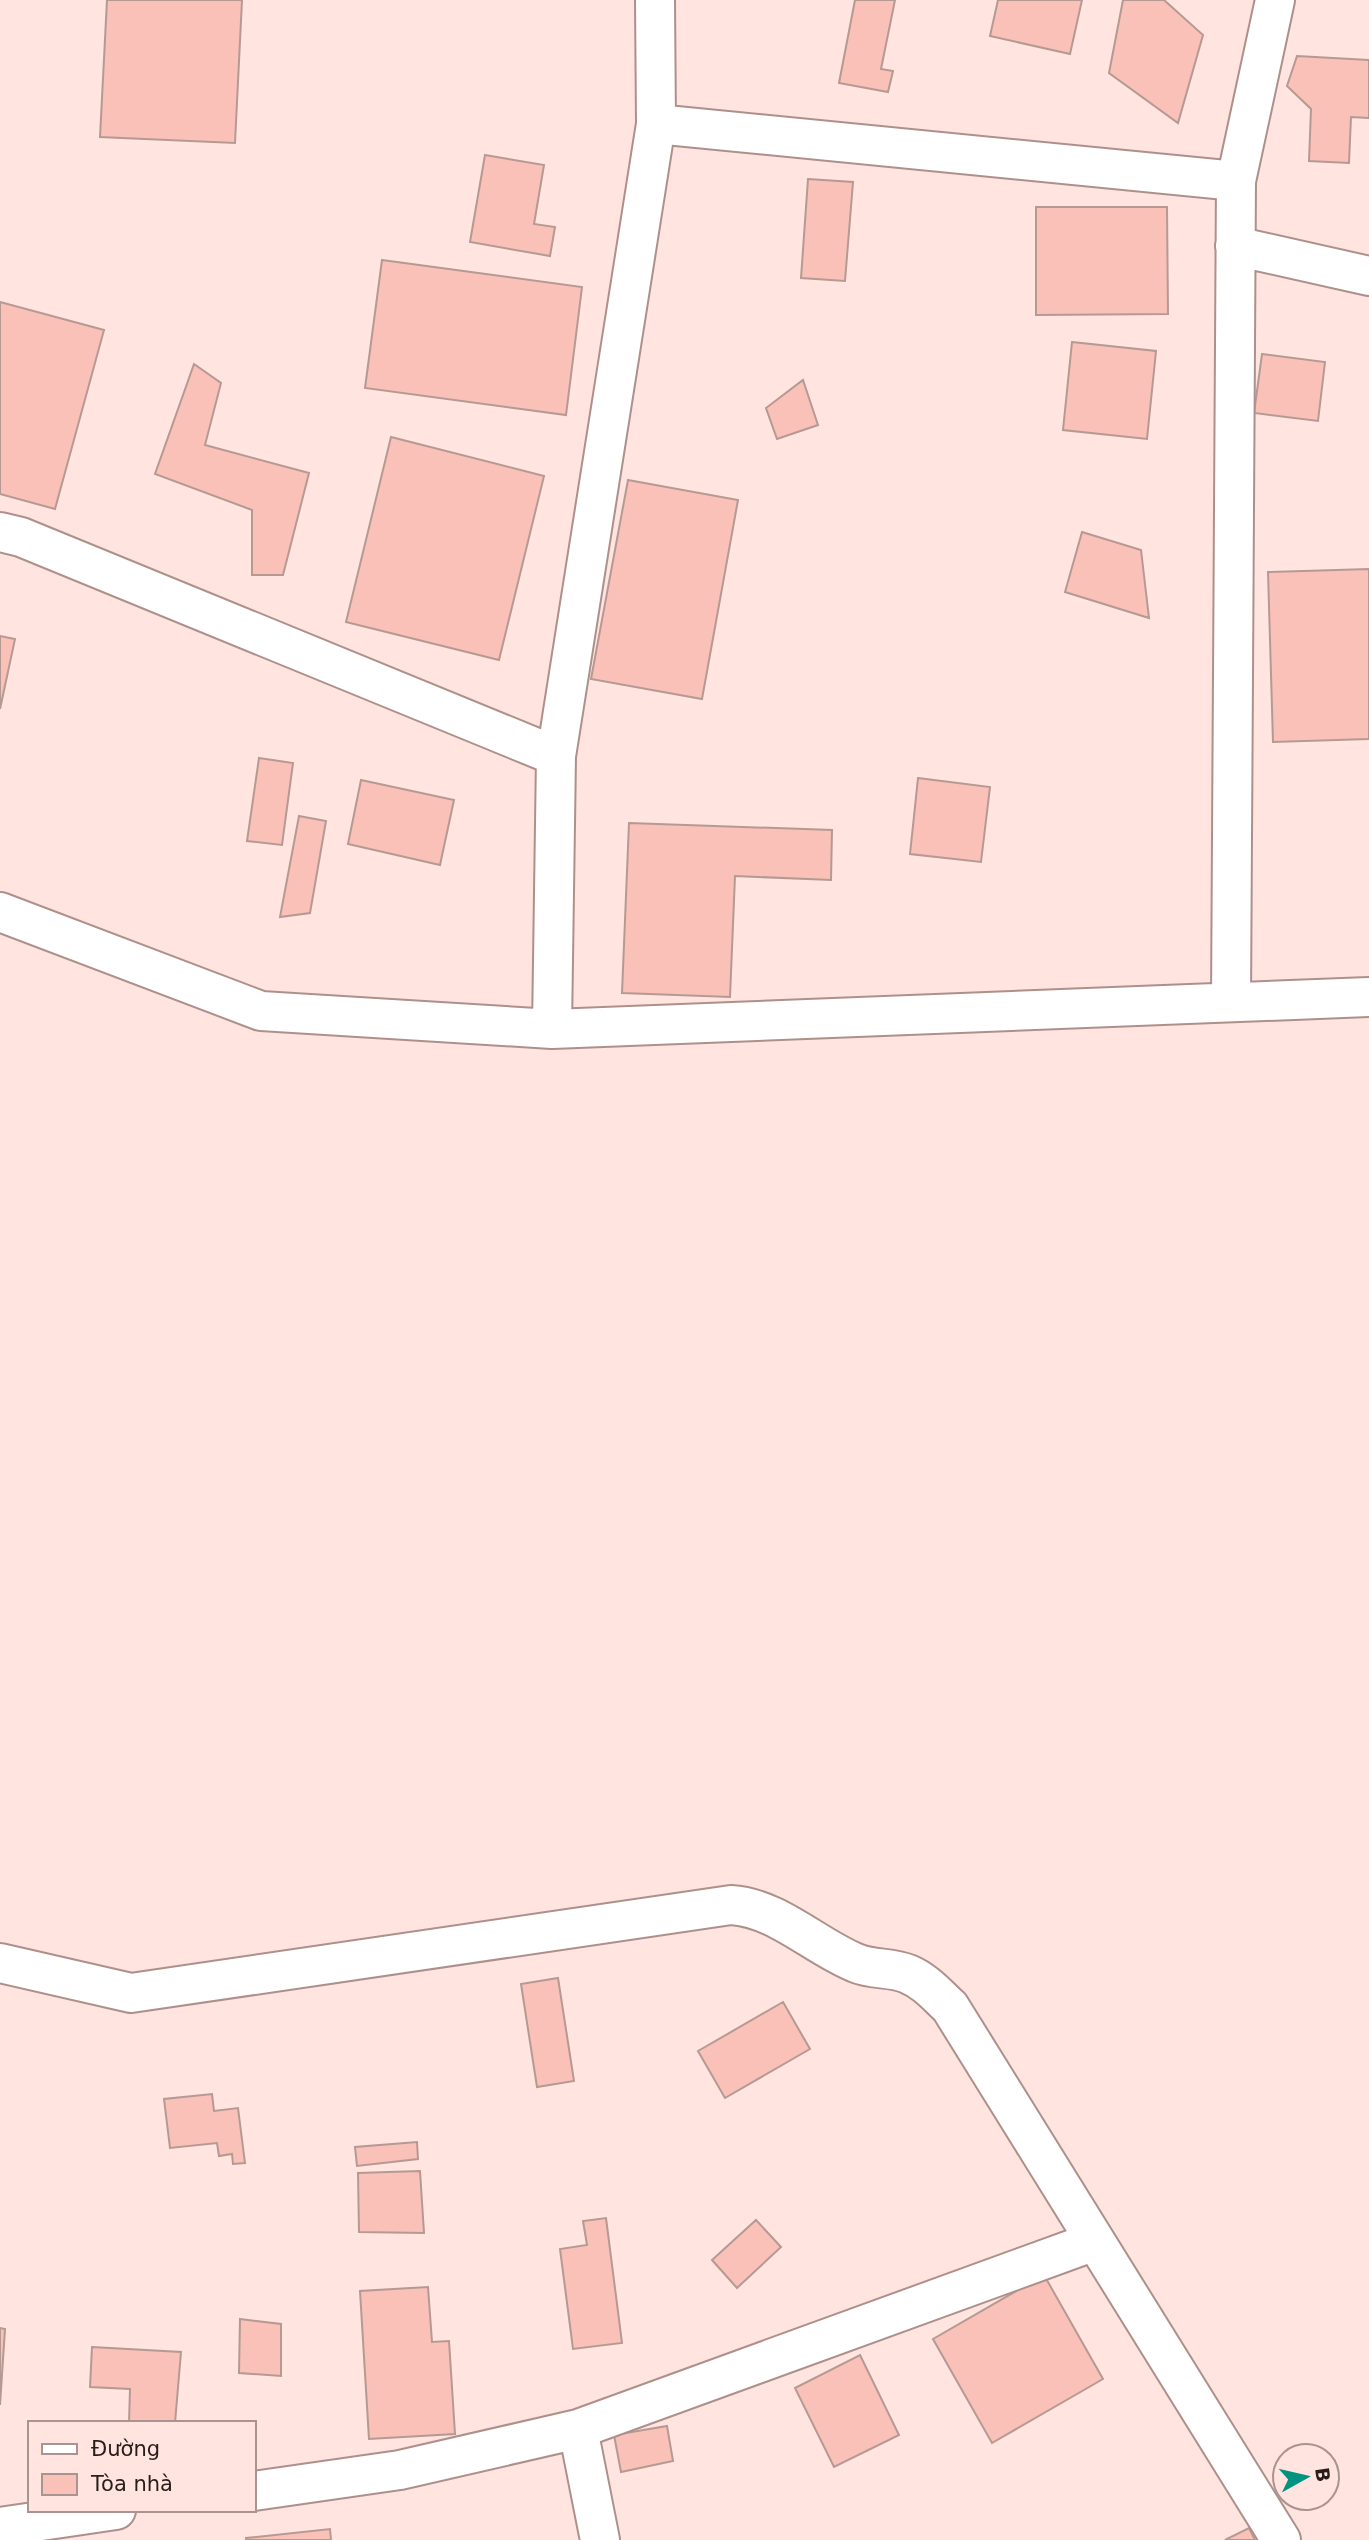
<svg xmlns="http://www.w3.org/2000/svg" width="1369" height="2540" font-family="'DejaVu Sans',sans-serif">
	<rect width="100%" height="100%" fill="#ffe4df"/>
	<path fill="#f9c1b7" stroke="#b79993" stroke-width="2" d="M107,0H242L235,143L100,137Z
		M855,0H895L881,69L893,71L888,92L839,83Z
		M998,0H1082L1070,54L990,36Z
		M1123,0H1164L1203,35L1178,123L1109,73Z
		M1297,56L1369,60V118L1351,117L1349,163L1309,161L1311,109L1287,86Z
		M485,155L544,165L534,224L555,227L550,256L470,242Z
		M808,179L853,182L845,281L801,278Z
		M1036,207H1167L1168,314L1036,315Z
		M382,260L582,287L566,415L365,388Z
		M0,302L104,330L55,509L0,494Z
		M1072,342L1156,351L1147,439L1063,430Z
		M1262,354L1325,362L1318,421L1254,413Z
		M194,364L221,383L205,445L309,473L283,575H252V510L155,474Z
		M803,380L818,425L777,439L766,408Z
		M391,437L544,476L499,660L346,622Z
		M628,480L738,500L702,699L591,679Z
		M1082,532L1141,550L1149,618L1065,592Z
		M1369,569V739L1273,742L1268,572Z
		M0,636L15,639L0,709Z
		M259,758L293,763L282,845L247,841Z
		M918,778L990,787L981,862L910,854Z
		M361,780L454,800L440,865L348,844Z
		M299,816L326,821L310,913L280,917Z
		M629,823L832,830L831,880L735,876L730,997L622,993Z
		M558,1978L574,2081L537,2087L521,1984Z
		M783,2002L810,2049L725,2098L698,2051Z
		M212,2094L214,2111L238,2108L245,2163L233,2164L232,2154L219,2156L217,2143L170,2148L164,2099Z
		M417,2142L418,2159L357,2166L355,2147Z
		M420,2171L424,2233L359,2232L358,2173Z
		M606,2218L622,2343L573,2349L560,2249L587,2245L583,2221Z
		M756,2220L781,2247L737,2288L712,2260Z
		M1044,2275L1103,2379L992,2443L933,2339Z
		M428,2287L432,2342L449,2341L455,2434L369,2439L360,2291Z
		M240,2319L281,2324V2376L239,2373Z
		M0,2328L5,2329L0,2405Z
		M92,2347L181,2352L175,2423H129L130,2389L90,2387Z
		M860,2355L899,2435L834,2467L795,2388Z
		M667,2426L673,2461L621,2472L614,2435Z
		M1249,2528L1255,2540H1225Z
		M330,2529L331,2540H246V2538Z"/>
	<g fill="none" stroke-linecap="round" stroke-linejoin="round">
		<g stroke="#ae908b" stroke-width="42">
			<path id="minor" d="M656,124L1236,181
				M1235,246L1369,276
				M0,532L21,537L556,756
				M0,912L261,1011L552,1029L1369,997
				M1231,1002L1236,181L1275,0
				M552,1029L556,756L656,124L655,0
				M0,1963L131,1993L731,1905C778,1908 814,1946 856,1963C872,1970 892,1967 908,1974C925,1981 937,1995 950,2007L1281,2540
				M578,2429L600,2540
				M254,2491L400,2470L578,2429L1095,2241
				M0,2527L116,2510"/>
		</g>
		<use href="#minor" stroke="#fff" stroke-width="38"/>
	</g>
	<rect x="28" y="2421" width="228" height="91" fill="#ffe4df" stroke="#a99491" stroke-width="2"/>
	<rect x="42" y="2444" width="35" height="10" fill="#ffffff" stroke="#a99491" stroke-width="2"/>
	<text x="91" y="2456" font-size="21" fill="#291d1b">Đường</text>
	<rect x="42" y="2474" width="35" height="21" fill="#f9c1b7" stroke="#a99491" stroke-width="2"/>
	<text x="91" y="2491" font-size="21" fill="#291d1b">Tòa nhà</text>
	<g transform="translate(1306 2477) rotate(82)"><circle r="33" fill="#ffe4df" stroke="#a99491" stroke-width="2"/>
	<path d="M0-5L12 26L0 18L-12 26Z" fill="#009380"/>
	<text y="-10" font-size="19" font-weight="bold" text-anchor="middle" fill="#291d1b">B</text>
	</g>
</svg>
